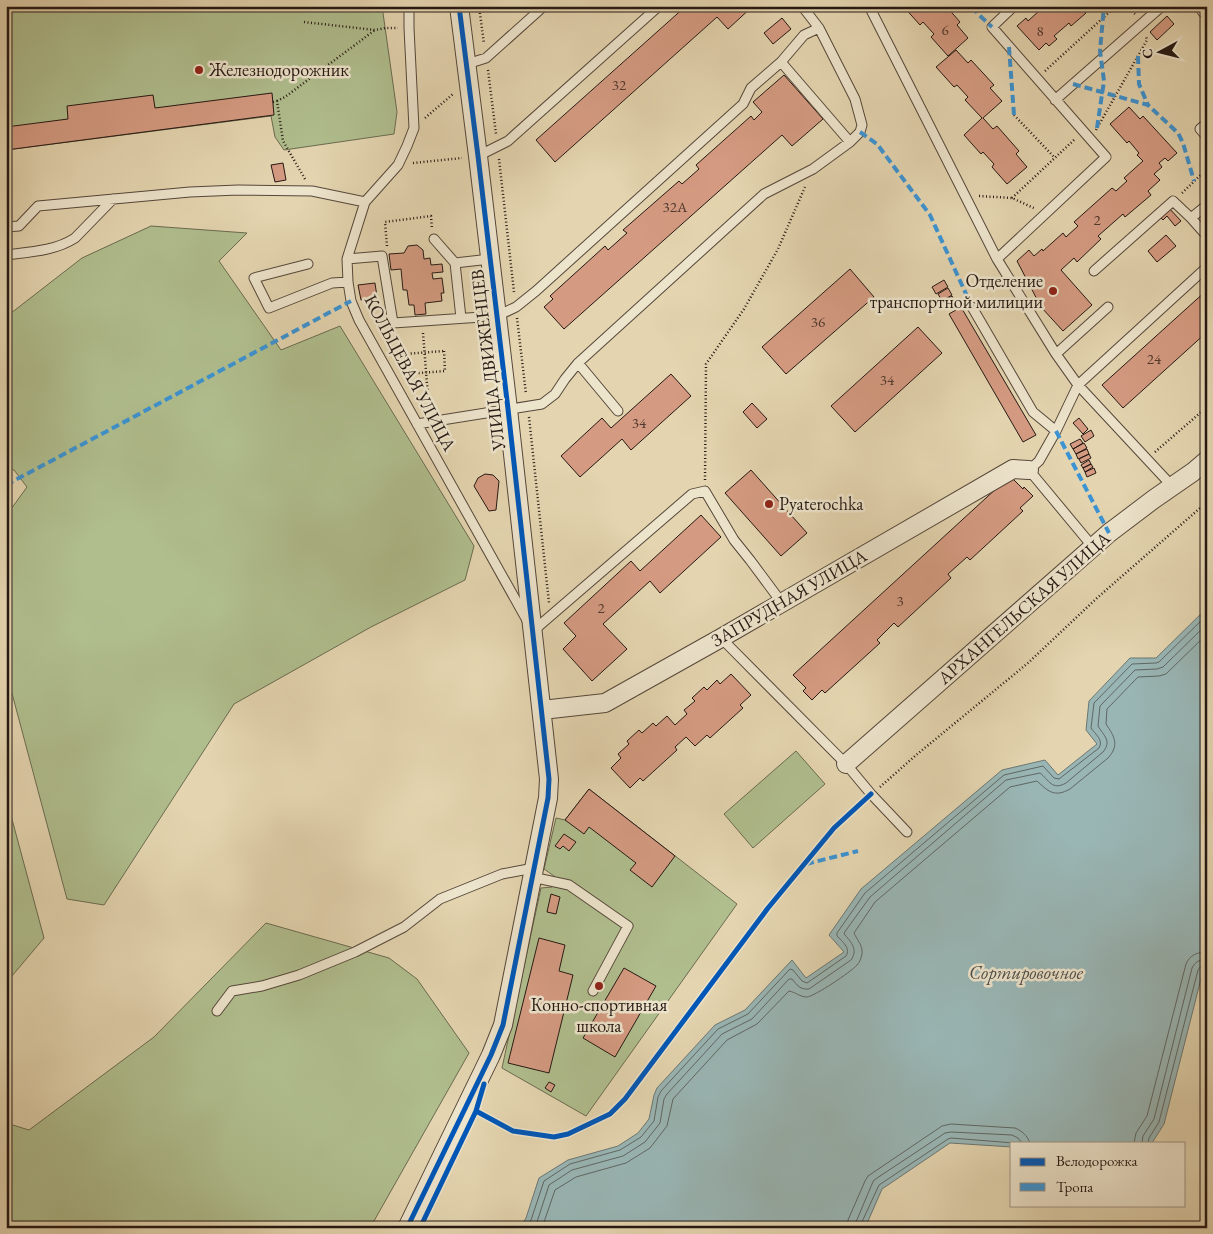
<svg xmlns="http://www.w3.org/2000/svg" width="1213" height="1234" font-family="'EB Garamond',serif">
	<rect width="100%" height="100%" fill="#e4d5b0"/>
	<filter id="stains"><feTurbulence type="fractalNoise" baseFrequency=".004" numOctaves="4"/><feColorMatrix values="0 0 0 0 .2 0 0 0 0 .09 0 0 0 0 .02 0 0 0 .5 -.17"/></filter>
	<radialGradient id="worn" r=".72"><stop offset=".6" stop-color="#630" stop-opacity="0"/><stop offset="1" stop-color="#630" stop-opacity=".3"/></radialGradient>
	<path fill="#b0be8e" stroke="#6a6b50" d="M6,6H382L397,112L394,134L284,150L275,137L271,116L6,150Z
		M151,226L247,233L219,261L281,350L340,326L474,546L465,580L371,627L234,704L104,905L67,899L6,671V516L27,487L14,470L6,467V317L82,258Z
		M796,751L825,784L753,848L724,814Z
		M589,789L737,904L586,1116L502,1068L541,888L552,887L554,876L544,869L556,818L565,820Z
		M6,797L44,938L6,983Z
		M266,923L389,958L417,979L469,1053L370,1228H6V1123L29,1130L154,1037Z"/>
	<path fill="#99b6b5" stroke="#6b7774" d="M1207,608V971H1203L1164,1124L1152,1143H1012V1147L950,1143L882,1189L865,1228H520L526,1218L539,1178L568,1160L618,1146L638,1133L649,1119L654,1095L657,1088L715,1025L745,1010L792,960L806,978L844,952L829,935L861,889L1002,770L1045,760L1058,775L1097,744L1086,730L1089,701L1130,658H1156Z"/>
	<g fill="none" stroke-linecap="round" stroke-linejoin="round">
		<path stroke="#5f6764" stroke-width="1" d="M1134,1143L1136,1133L1147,1116L1186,964C1190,955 1197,952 1207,952
			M1142,1143L1143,1136L1154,1119L1192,968C1195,962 1200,959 1207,959
			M1148,1143L1149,1138L1159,1122L1198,970L1201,966H1207
			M526,1228L531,1220L544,1181L570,1164L620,1150L641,1137L654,1121L658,1097L661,1091L718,1029L748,1014L790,969L793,970L802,981L807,983L846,956C851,948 842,941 837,936V933L865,893L1004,775L1043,766L1054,778L1059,779L1099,748C1104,740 1095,734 1091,728L1094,703L1132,664L1156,663L1159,662L1207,615
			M533,1228L537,1222L549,1185L572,1170L623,1156L645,1142L660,1123L664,1099L667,1094L722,1034L752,1019L789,979H792C797,985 800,990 809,989L851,960C858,950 852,943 845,935L844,933L870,897L1006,780L1040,773C1049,780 1052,791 1066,783L1103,752C1112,741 1104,736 1098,726L1100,706L1135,670L1157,669L1163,667L1207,624
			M542,1228L555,1190L576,1177L626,1163L650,1148L667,1126L673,1099L727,1040L757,1024L789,991C795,992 800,997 807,997C815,996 851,972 857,965C860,962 861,958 862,954C863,945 857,940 854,933L875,902L1010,787L1037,781C1048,791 1054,798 1070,789L1108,758C1120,745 1114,736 1106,724L1107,709L1138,677L1159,676L1166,674L1207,634
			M847,1228L848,1220L865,1181L868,1176L942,1126L951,1124L1015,1128C1022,1131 1027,1135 1030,1143
			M855,1228L856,1222L872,1184L874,1180L945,1133L951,1132L1012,1135L1018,1138L1022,1143
			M861,1228V1224L879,1185L948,1139L951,1138L1014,1143"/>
	</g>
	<path fill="#d59b82" stroke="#251813" d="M686,6H753L728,29L717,17L555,162L536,140Z
		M903,6H946L960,22L957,25L968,38L948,56L931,37L934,34L923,22L920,25Z
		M1039,6H1087L1083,9L1086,13L1071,26L1069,23L1054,36L1057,39L1049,46L1046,43L1039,50L1017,26L1026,18L1028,21L1040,10L1037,8Z
		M1167,16L1174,24L1157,40L1150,32Z
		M782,18L791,29L773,44L764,33Z
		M956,50L968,63L971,60L994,85L990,88L1002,101L983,118L993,129L997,126L1019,151L1016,154L1027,167L1007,184L992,167L994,164L983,152L981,154L964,135L982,118L965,100L968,97L957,85L954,87L936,67Z
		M784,75L823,119L792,146L782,135L564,329L544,307L553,299L550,296L605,246L608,250L627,233L623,230L679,181L682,184L699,169L696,165L751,116L754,120L762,112L753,102Z
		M272,93L274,115L6,150V127L68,119L67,106L153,95L155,108Z
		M1129,107L1140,119L1143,116L1177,153L1168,161L1165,158L1159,163L1162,167L1154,174L1160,180L1148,191L1151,195L1125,217L1123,214L1098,236L1101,239L1077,262L1074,258L1061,270L1092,305L1063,331L1041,307L1017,261L1029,250L1034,256L1042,249L1043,251L1063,233L1066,237L1078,226L1074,222L1112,188L1116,191L1127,181L1124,178L1143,161L1137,155L1139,153L1129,141L1127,143L1110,124Z
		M283,163L286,180L275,182L271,165Z
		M1168,207L1181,221L1175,226L1167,216L1163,220L1159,216Z
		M1166,235L1176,246L1157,262L1148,251Z
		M417,245L423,250L424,259L430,258L431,265L442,264L443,272L432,273L433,279L442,278L444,293H441L442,301L425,303L426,314L415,315L414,305H409L407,290H403L401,269L391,270L389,254L404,253L408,246Z
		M850,269L874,297L786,374L762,347Z
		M944,280L948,287L936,294L932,287Z
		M375,283L377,297L361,300L358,285Z
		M948,288L952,295L942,301L938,294Z
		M1207,290V332L1123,408L1102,385Z
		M952,296L956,303L945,310L941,303Z
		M961,307L1036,435L1023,442L949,314Z
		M918,327L942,353L855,432L831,406Z
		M671,374L691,396L631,450L622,439L580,477L561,456L602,418L611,428Z
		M752,403L767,419L757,428L743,412Z
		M1079,418L1088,429L1083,434L1073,423Z
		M1091,430L1094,436L1085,442L1081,436Z
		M1080,439L1083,443L1073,449L1070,444Z
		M1084,443L1087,448L1076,454L1073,449Z
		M1087,449L1089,454L1078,459L1076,454Z
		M1089,454L1091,458L1081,463L1079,459Z
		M1089,460L1091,464L1083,468L1081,465Z
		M1091,464L1093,467L1085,472L1083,468Z
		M1094,468L1096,473L1087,477L1085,472Z
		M751,470L807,533L781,556L725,493Z
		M485,474L493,475L499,481L496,510L489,511L474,486L478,478Z
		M1010,476L1023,489L1024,487L1033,496L1020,508L1023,511L970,560L967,557L948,574L951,578L898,627L894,623L877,640L880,643L825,693L822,690L812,700L803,691L806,688L793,675Z
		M701,515L721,537L660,593L650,581L603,624L627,649L592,681L563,649L576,636L564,623L631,561L640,571Z
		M731,674L751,695L740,705L743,708L710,738L707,735L695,746L686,737L675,747L677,750L643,781L640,778L630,788L611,768L621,758L618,754L629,744L627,741L639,730L642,733L653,723L656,726L667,716L675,725L687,714L684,710L695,701L692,698L704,687L707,690L717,680L720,684Z
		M589,789L675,856L652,887L630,870L636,863L589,827L584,834L565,820Z
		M564,834L576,842L569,851L563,846L560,849L555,846Z
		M551,894L560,897L556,914L547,912Z
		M539,938L565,945L559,971L573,975L549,1073L508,1063Z
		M624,968L656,986L615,1057L583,1038Z
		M549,1082L555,1085L551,1092L545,1088Z"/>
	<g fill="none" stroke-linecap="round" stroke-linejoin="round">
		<g stroke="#55473a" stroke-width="11">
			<path id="service" d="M409,6V28L414,128L407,146L398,165L365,202L347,259L348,282L351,301L359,320L533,631L692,494L705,491L734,540L750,560L782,603
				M869,6L997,259L1056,354L1078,385L1172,486
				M781,62L850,142
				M467,64L486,58L544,6
				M1055,100L1162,6
				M1207,123L1200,129L1207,137
				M478,156L508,141L659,6
				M1207,205L1191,218L1207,236
				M6,227L19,226L38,206L190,192L238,190L312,191L365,202
				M434,239L455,263
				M6,255C30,252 55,251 75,238L113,199
				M347,259L382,256L393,323L497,316L516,307L536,291L743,104L751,88L781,62L804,35L819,28
				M997,259L1106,157L992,27L1014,6
				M308,264L254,278L269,308L332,283L348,282
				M1094,271L1173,201L1191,218
				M972,307L1033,412L1056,431
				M461,318L455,263L490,259
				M1056,354L1108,307
				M578,363L618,411
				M417,424L542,404L555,394L565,379L578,363L764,194L813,169L850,142L860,132L862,125L855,99L819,28L802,6
				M1093,547L1029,470L1039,461L1056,431L1078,385L1207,267
				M721,638L846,764L871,794L907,832
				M532,877L569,885L628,926L593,991
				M217,1011L232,991L262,986L299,975L355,952L404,927L440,899L502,874L534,868"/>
		</g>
		<g stroke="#55473a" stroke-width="20">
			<path id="minor" d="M1204,6L1207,10
				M542,710L605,703L721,638L1013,469L1029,470
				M846,764L1109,533L1154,499L1193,472L1207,460
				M407,1228L491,1055L503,1025L548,798L549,779L508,409L478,156L459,6"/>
		</g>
		<path stroke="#251813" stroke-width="2.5" stroke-dasharray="1 2.5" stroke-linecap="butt" d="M479,6L484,44
			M1127,6L1135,14
			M304,22L375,30L385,28H398
			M488,70L496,134
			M1045,71L1116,6
			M277,101L285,97L375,30
			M273,102L277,101L283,141L305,179
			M1014,115L1055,158
			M425,118L453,94
			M1096,130L1147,40L1146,36
			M499,159L514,292
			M413,163L462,158
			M1182,193L1207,169
			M979,196L1012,198L1036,209
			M1012,198L1075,139
			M387,246L385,222L431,216L432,229
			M517,318L526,394
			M423,333L428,397
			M444,351L445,371L407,374L405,354Z
			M529,417L549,603
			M1155,452L1207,407
			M705,480L706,364L744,309L778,249L805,187
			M880,787L915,756L1028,663L1097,598L1207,502"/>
		<use href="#service" stroke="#ede4cc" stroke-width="9"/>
		<use href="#minor" stroke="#ede4cc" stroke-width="18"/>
		<path stroke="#3b93d3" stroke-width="4" stroke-dasharray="8 4" stroke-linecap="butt" d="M973,6L977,13L992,27
			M1157,6V10
			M1009,47L1014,115
			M1138,56L1139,84L1148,105
			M1073,84L1148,105L1178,133L1183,143L1194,181
			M1097,128L1104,81L1100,51L1104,6
			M860,132L877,144L930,215L972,307
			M1056,431L1109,533
			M6,485L351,301
			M806,864L858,851"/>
		<g stroke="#ede4cc" stroke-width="8">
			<path id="cycleway" d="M476,1111L513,1131L554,1137L568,1134L610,1114L625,1099L768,908L834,828L871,794
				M407,1228L491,1055L503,1025L548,798L549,779L508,409L478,156L459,6
				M420,1228L476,1111L484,1084"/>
		</g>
		<use href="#cycleway" stroke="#0057b8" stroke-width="5"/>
	</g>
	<g fill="#8f2418" stroke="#ede4cc" stroke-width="2">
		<circle cx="199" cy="70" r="5"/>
		<circle cx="1053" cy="291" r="5"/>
		<circle cx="769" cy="504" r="5"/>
		<circle cx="599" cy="986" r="5"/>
	</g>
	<g text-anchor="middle" stroke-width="5" stroke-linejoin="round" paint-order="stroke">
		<g font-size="15" fill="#51392f">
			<text x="945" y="35">6</text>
			<text x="1040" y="36">8</text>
			<text x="619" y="90">32</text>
			<text x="675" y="212">32А</text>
			<text x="1097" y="225">2</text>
			<text x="818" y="327">36</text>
			<text x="1154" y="364">24</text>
			<text x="887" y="385">34</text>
			<text x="639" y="428">34</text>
			<text x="900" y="606">3</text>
			<text x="601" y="613">2</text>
		</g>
		<g font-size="18" fill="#251813" stroke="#ede4cc" text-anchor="start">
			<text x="209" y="76">Железнодорожник</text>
			<text x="1043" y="287" text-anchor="end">Отделение<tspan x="1043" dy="21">транспортной милиции</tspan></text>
			<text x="779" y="510">Pyaterochka</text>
			<text x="599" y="1011" text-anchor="middle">Конно-спортивная<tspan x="599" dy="21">школа</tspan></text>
		</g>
		<g font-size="18" fill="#251813" stroke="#ede4cc">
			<text transform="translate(488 360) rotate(-97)" y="6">УЛИЦА ДВИЖЕНЦЕВ</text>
			<text transform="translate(410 373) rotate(62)" y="6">КОЛЬЦЕВАЯ УЛИЦА</text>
			<text transform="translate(789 598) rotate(-30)" y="6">ЗАПРУДНАЯ УЛИЦА</text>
			<text transform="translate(1024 608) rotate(-41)" y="6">АРХАНГЕЛЬСКАЯ УЛИЦА</text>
		</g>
		<g font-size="19" font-style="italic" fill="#4e4f4c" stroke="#ede4cc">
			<text x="1026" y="979">Сортировочное</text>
		</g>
	</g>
	<rect width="1213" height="1234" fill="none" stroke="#e4d5b0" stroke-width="25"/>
	<rect x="8" y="8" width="1198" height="1219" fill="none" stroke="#251813" stroke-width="2.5"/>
	<rect x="12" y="12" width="1188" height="1209" fill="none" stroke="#251813"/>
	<rect x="1010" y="1142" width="175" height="65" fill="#ede4cc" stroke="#9d9282"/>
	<rect x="1020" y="1158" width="25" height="8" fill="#0057b8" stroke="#9d9282"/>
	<text x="1056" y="1166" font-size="15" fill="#251813">Велодорожка</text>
	<rect x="1020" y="1183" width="25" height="8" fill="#3b93d3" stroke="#9d9282"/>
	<text x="1056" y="1192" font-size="15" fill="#251813">Тропа</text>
	<g transform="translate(1160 52) rotate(263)" stroke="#ede4cc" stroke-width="4" paint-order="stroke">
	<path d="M0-4L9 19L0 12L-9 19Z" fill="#251813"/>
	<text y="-8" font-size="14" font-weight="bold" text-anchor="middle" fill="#251813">С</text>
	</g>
	<rect width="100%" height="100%" filter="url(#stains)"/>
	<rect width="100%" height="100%" fill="url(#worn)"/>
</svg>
